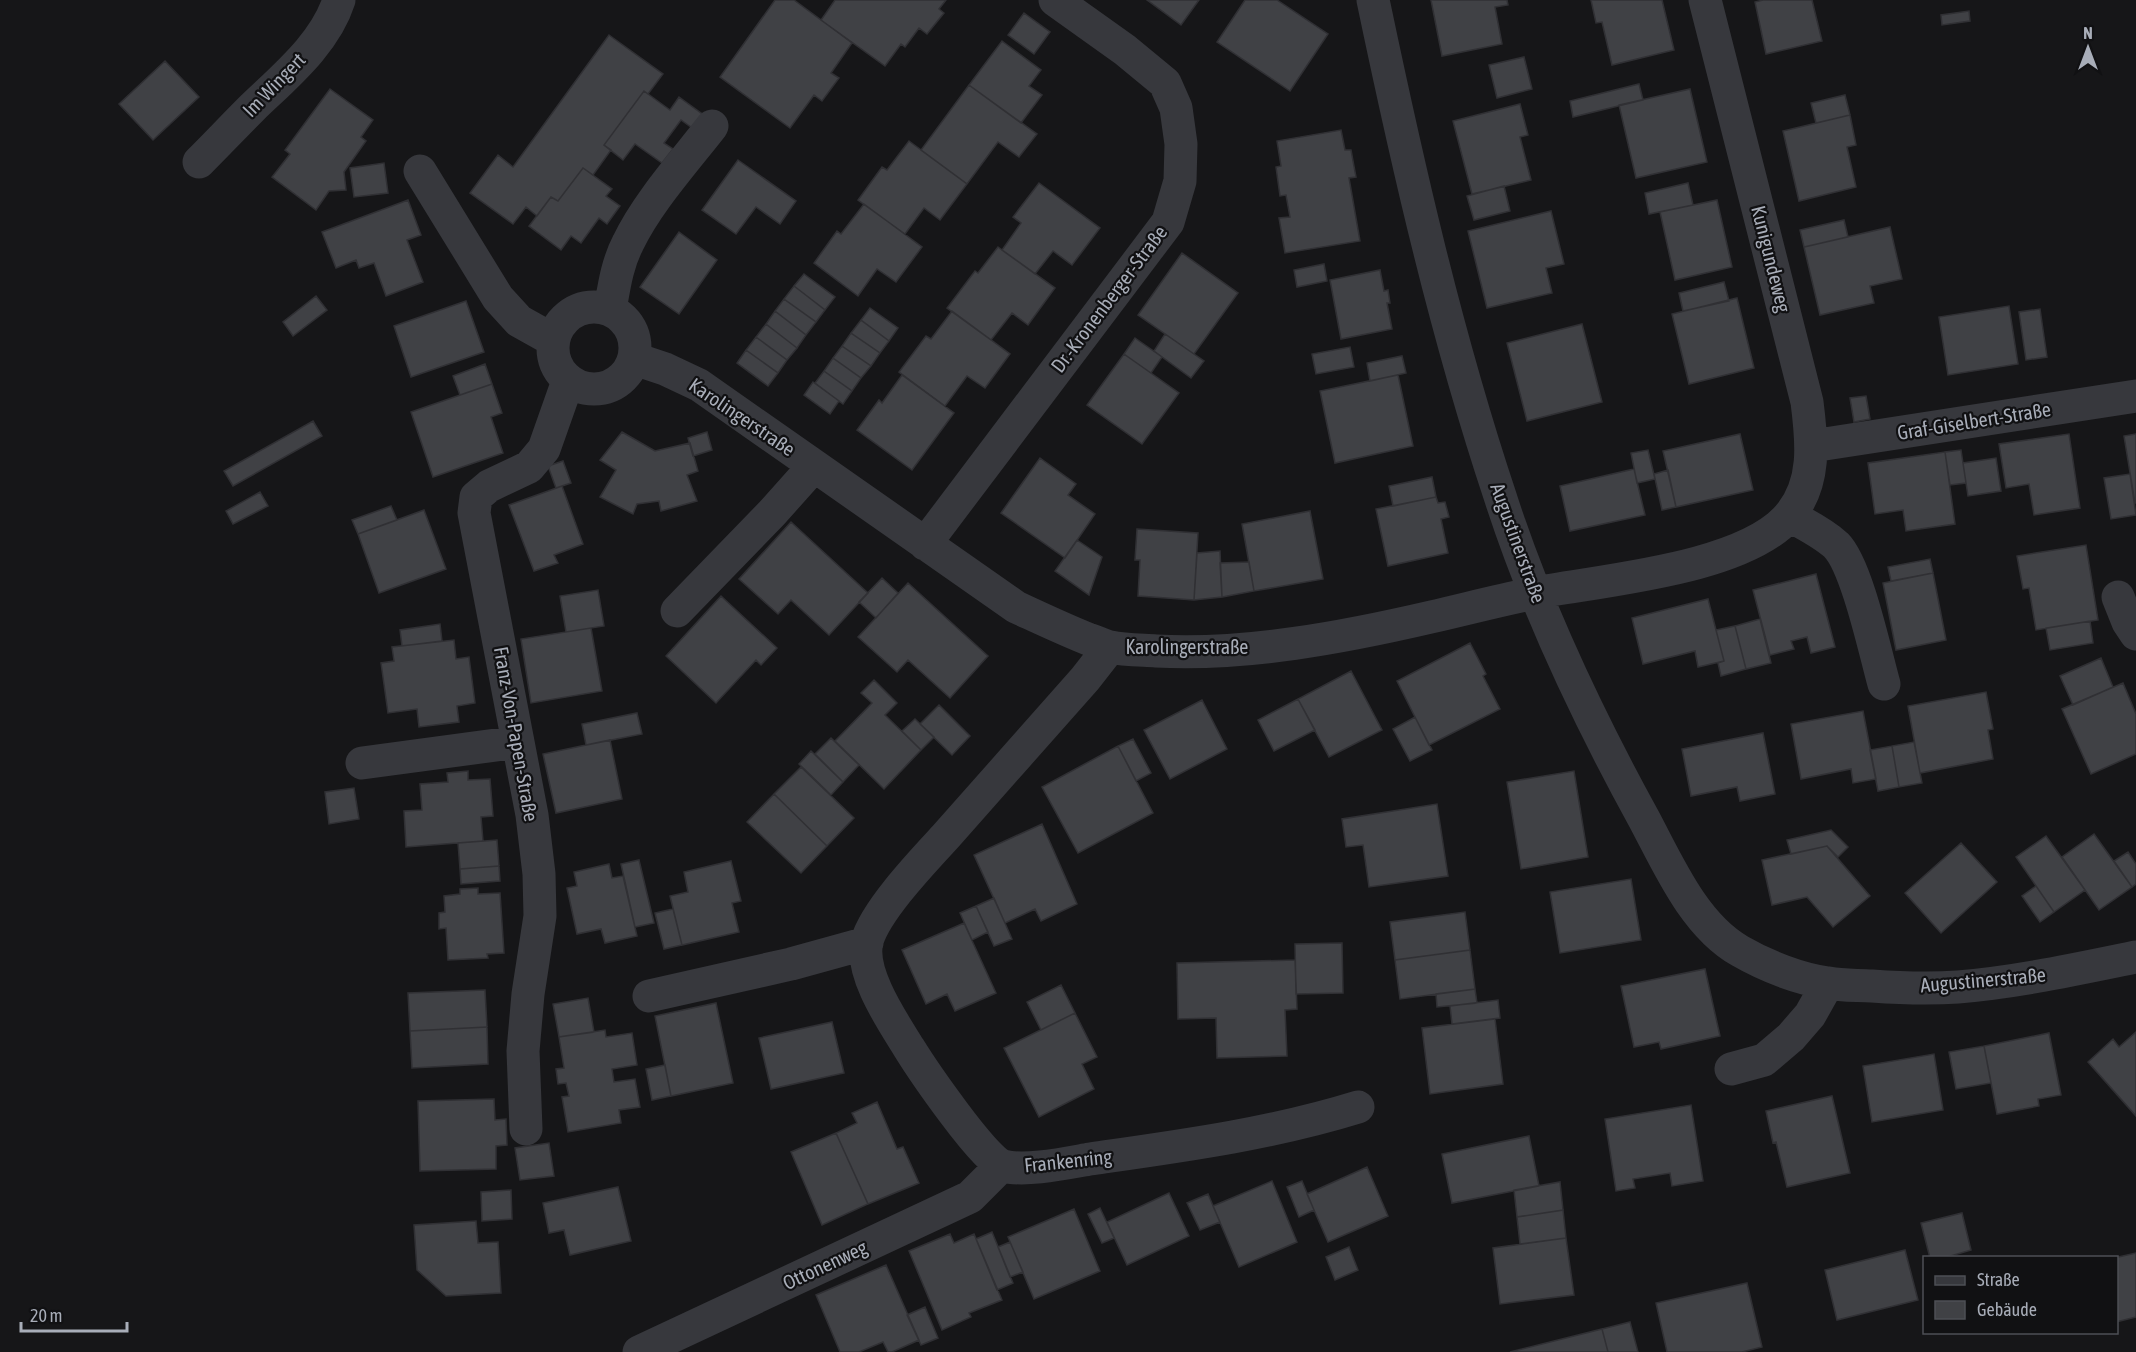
<svg xmlns="http://www.w3.org/2000/svg" width="2136" height="1352" font-family="'Asap Condensed',sans-serif">
	<rect width="100%" height="100%" fill="#161618"/>
	<path fill="#404145" stroke="#303034" stroke-width="1.5" d="M775,0H794L852,43L831,73L839,78L822,101L814,95L790,128L720,77Z
		M835,0H946L939,9L944,13L927,34L919,28L905,47L901,44L885,66L821,20Z
		M1147,0H1199L1181,25Z
		M1245,0H1277L1328,34L1290,91L1217,42Z
		M1431,0H1507L1508,5L1495,7L1502,44L1442,56Z
		M1591,0H1662L1674,50L1612,65L1602,22L1596,23Z
		M1763,0H1812L1822,41L1766,54L1755,2Z
		M1969,11L1970,21L1942,25L1941,15Z
		M1024,13L1050,32L1034,54L1008,35Z
		M609,35L663,74L648,94L644,91L604,145L611,150L593,175L583,168L558,201L551,197L537,216L526,207L513,224L470,193L498,155L513,167Z
		M1002,41L1041,70L1029,86L1042,95L1021,123L969,85Z
		M1524,57L1532,89L1497,98L1489,65Z
		M165,61L199,97L153,140L119,104Z
		M1639,84L1643,100L1573,117L1570,101Z
		M969,85L1037,134L1019,157L998,142L967,184L921,150Z
		M330,89L373,120L361,137L366,141L344,172L346,190L329,191L316,210L272,177L290,154L285,150Z
		M1690,89L1707,162L1636,178L1619,105Z
		M644,91L670,110L679,97L705,116L695,130L681,120L664,143L673,149L662,163L635,144L623,160L604,145Z
		M1845,95L1850,115L1816,123L1811,103Z
		M1520,104L1528,135L1520,137L1531,180L1472,194L1453,121Z
		M1850,115L1856,145L1847,147L1856,187L1799,201L1783,131Z
		M1341,130L1345,150H1351L1356,177L1349,178L1360,241L1285,253L1279,218L1290,217L1286,195L1280,196L1276,167L1281,166L1277,141Z
		M909,141L967,184L940,220L924,208L905,234L858,200L882,167L887,170Z
		M738,160L796,201L780,224L756,207L736,234L702,210Z
		M384,163L388,193L354,197L350,168Z
		M583,168L612,189L606,196L620,206L607,224L599,218L581,243L571,236L561,250L529,226L551,197L558,201Z
		M1039,183L1100,228L1072,265L1053,251L1035,274L1002,250L1021,223L1013,217Z
		M1688,183L1693,205L1649,214L1645,193Z
		M1504,186L1510,211L1474,220L1467,196Z
		M408,200L421,235L407,240L423,282L386,296L374,263L359,268L356,260L336,268L322,232Z
		M1717,200L1732,267L1675,280L1660,212Z
		M864,204L922,247L896,282L877,269L858,296L814,263L837,231L841,234Z
		M1551,211L1564,264L1546,268L1552,293L1487,308L1468,231Z
		M1844,220L1848,237L1804,247L1800,230Z
		M1890,227L1902,279L1870,286L1874,303L1820,315L1804,247Z
		M679,232L717,260L679,314L640,287Z
		M998,247L1055,288L1028,325L1012,313L991,340L947,308L975,271L978,273Z
		M1182,253L1238,293L1194,354L1138,315Z
		M1324,264L1327,281L1297,287L1294,270Z
		M1380,270L1384,291L1388,290L1390,303H1387L1392,329L1341,339L1330,280Z
		M804,274L835,297L825,310L794,286Z
		M1724,282L1729,301L1683,311L1679,293Z
		M794,286L825,310L816,322L784,299Z
		M316,296L327,310L293,336L283,322Z
		M1737,298L1754,368L1689,384L1672,314Z
		M784,299L816,322L806,335L775,311Z
		M466,301L484,352L411,377L394,326Z
		M2009,306L2018,364L1948,375L1939,317Z
		M870,308L898,328L889,341L861,320Z
		M2040,309L2047,357L2026,360L2019,312Z
		M775,311L806,335L797,348L766,324Z
		M952,311L1010,354L985,388L967,376L945,406L899,372L926,336L931,339Z
		M861,320L889,341L880,353L851,333Z
		M766,324L797,348L787,360L756,337Z
		M1582,324L1602,402L1527,421L1507,343Z
		M851,333L880,353L871,366L842,346Z
		M1165,334L1204,361L1191,378L1154,351Z
		M756,337L787,360L778,373L746,350Z
		M1135,338L1162,357L1151,373L1124,354Z
		M842,346L871,366L861,378L833,358Z
		M1350,347L1354,367L1316,374L1312,354Z
		M746,350L778,373L768,386L737,363Z
		M1124,354L1179,393L1142,444L1087,405Z
		M1402,356L1406,373L1370,381L1367,363Z
		M833,358L861,378L852,391L824,371Z
		M485,364L492,384L460,395L453,376Z
		M824,371L852,391L843,404L815,383Z
		M902,375L954,413L912,470L857,430L879,400L882,403Z
		M1398,375L1413,446L1335,463L1320,391Z
		M813,382L839,401L830,414L804,395Z
		M492,384L502,413L491,417L503,453L433,477L411,412Z
		M1866,396L1870,419L1854,422L1850,398Z
		M313,421L322,436L233,486L224,471Z
		M622,432L655,451L690,443L698,471L687,475L697,501L661,511L659,501L637,504L633,514L600,497L616,470L600,460Z
		M707,432L712,450L693,456L688,438Z
		M1740,434L1753,490L1676,507L1663,451Z
		M2069,434L2080,508L2034,515L2029,484L2006,488L1999,444Z
		M2136,434V503H2135L2124,436Z
		M1648,450L1655,479L1637,483L1631,453Z
		M1961,450L1966,483L1950,485L1945,452Z
		M1945,452L1955,524L1906,531L1903,510L1875,514L1868,463Z
		M1040,458L1076,484L1068,495L1095,514L1065,558L1001,513Z
		M1996,458L2001,491L1968,496L1963,463Z
		M563,461L571,483L556,488L548,466Z
		M1634,469L1645,515L1570,531L1560,486Z
		M1668,470L1676,507L1662,510L1654,474Z
		M2130,474L2136,515L2111,519L2104,478Z
		M1432,477L1436,497L1393,506L1389,486Z
		M562,486L583,544L554,555L558,563L534,571L509,505Z
		M260,492L268,506L233,524L226,511Z
		M1436,497L1438,503L1445,502L1449,517L1441,519L1448,553L1388,566L1376,509Z
		M391,506L397,520L358,534L352,520Z
		M424,510L446,569L379,593L358,534Z
		M1310,511L1323,579L1254,591L1242,524Z
		M791,522L868,593L829,635L791,600L778,614L739,579Z
		M1137,529L1198,533L1194,600L1138,596L1140,560H1135Z
		M1077,540L1102,557L1089,595L1055,571Z
		M2086,545L2098,620L2036,630L2029,588L2023,589L2017,556Z
		M1220,551L1222,597L1194,600L1197,553Z
		M1930,559L1933,573L1891,581L1888,567Z
		M1249,562L1254,591L1222,597L1220,563Z
		M1933,573L1946,640L1896,650L1883,583Z
		M1816,574L1835,647L1811,653L1807,637L1791,641L1794,649L1770,655L1753,590Z
		M882,578L898,593L876,618L859,602Z
		M908,583L988,656L950,698L908,660L897,672L858,637Z
		M598,590L604,626L566,632L560,596Z
		M721,596L777,648L761,665L756,660L716,703L666,656Z
		M1708,599L1724,661L1698,667L1695,651L1643,664L1632,618Z
		M1760,619L1771,663L1746,669L1735,626Z
		M2090,621L2093,643L2050,650L2046,628Z
		M440,624L442,641L402,646L400,630Z
		M1735,626L1746,669L1721,676L1718,663L1724,661L1716,630Z
		M591,628L602,691L531,703L521,639Z
		M454,640L456,659L469,657L475,703L457,706L459,722L419,727L417,709L388,713L381,663L394,661L392,647Z
		M1470,643L1486,674L1483,676L1500,709L1429,745L1397,681Z
		M2101,658L2113,687L2073,705L2060,676Z
		M1351,671L1382,730L1329,757L1298,699Z
		M874,680L897,703L885,715L921,750L884,789L835,741L872,703L861,693Z
		M2123,683L2136,714V754L2091,774L2062,709Z
		M1986,692L1993,729L1988,730L1993,759L1920,773L1908,706Z
		M1298,699L1315,730L1274,751L1258,720Z
		M1202,700L1227,749L1170,779L1144,730Z
		M939,705L970,736L952,755L920,724Z
		M1863,711L1876,779L1853,783L1851,769L1801,779L1791,724Z
		M637,713L642,734L586,745L582,724Z
		M1415,717L1432,750L1410,761L1393,729Z
		M915,719L934,737L921,750L902,731Z
		M1763,733L1775,794L1740,801L1737,787L1691,796L1682,749Z
		M831,738L859,765L843,782L815,754Z
		M1133,739L1151,773L1136,781L1118,746Z
		M610,740L622,799L556,813L543,754Z
		M1914,742L1922,783L1899,787L1892,746Z
		M1118,746L1153,813L1078,853L1042,787Z
		M1892,746L1899,787L1878,791L1870,750Z
		M811,751L843,782L831,795L799,764Z
		M801,767L854,818L827,846L774,794Z
		M468,771V780L490,779L493,816L481,817L483,841L406,847L404,811L422,810L420,784L448,782L447,773Z
		M1574,771L1588,857L1521,869L1507,782Z
		M354,788L359,819L329,824L325,792Z
		M774,794L827,846L801,873L747,822Z
		M1437,804L1448,876L1369,887L1363,845L1346,847L1342,819Z
		M1042,824L1077,904L1041,921L1035,909L1005,923L974,855Z
		M1831,830L1848,847L1838,857L1827,846L1791,854L1787,840Z
		M2094,834L2132,887L2099,910L2062,857Z
		M2046,836L2085,890L2054,912L2016,857Z
		M497,840L499,866L460,869L458,843Z
		M1961,843L1997,882L1941,933L1905,893Z
		M1827,846L1870,896L1833,927L1807,897L1772,905L1762,860Z
		M2128,852L2136,864V884L2132,887L2114,861Z
		M639,860L654,923L635,927L621,864Z
		M731,861L741,901L732,903L739,932L682,945L670,896L688,892L684,872Z
		M609,864L612,878L623,876L637,936L605,943L601,929L577,934L567,888L577,886L574,872Z
		M499,866L500,881L461,884L460,869Z
		M1631,879L1641,940L1560,953L1550,892Z
		M2036,886L2054,912L2040,922L2022,896Z
		M478,888V894L500,893L504,953L487,954L488,958L448,960L446,928L439,929V913L445,912L444,896L460,894V889Z
		M994,898L1012,939L994,946L976,906Z
		M976,906L988,932L972,940L960,913Z
		M673,909L682,945L664,949L655,913Z
		M1465,912L1470,950L1395,960L1390,922Z
		M964,923L996,993L955,1011L947,994L926,1004L902,950Z
		M1342,943L1343,993L1296,994L1295,944Z
		M1470,950L1475,989L1400,999L1395,960Z
		M1295,960L1297,1009L1285,1010L1287,1056L1217,1058L1216,1018L1178,1019L1177,963Z
		M1705,969L1720,1036L1661,1049L1659,1042L1634,1047L1621,986Z
		M1061,985L1075,1013L1041,1030L1027,1002Z
		M1475,989L1477,1003L1437,1007L1436,994Z
		M485,990L487,1027L410,1031L408,993Z
		M588,998L594,1032L559,1037L553,1004Z
		M1498,1000L1500,1018L1452,1024L1450,1006Z
		M716,1003L733,1083L671,1096L655,1016Z
		M1075,1013L1097,1057L1082,1064L1094,1089L1039,1117L1004,1048Z
		M1495,1019L1503,1084L1430,1094L1422,1028Z
		M832,1022L844,1073L771,1089L759,1038Z
		M487,1027L488,1064L412,1068L410,1031Z
		M605,1030L606,1037L632,1033L637,1065L612,1069L614,1082L635,1079L640,1107L619,1110L621,1123L568,1132L562,1097L569,1096L566,1083L558,1084L556,1069L564,1068L559,1037Z
		M2136,1032V1116L2088,1062L2113,1039L2119,1047Z
		M2049,1033L2061,1095L2038,1099L2039,1106L1997,1114L1984,1046Z
		M1984,1046L1991,1083L1956,1089L1949,1052Z
		M1934,1054L1943,1110L1872,1122L1863,1066Z
		M665,1065L671,1096L652,1100L646,1069Z
		M1832,1096L1850,1173L1787,1187L1776,1142L1773,1143L1766,1111Z
		M494,1099L495,1120L506,1119L507,1145L496,1146V1169L420,1171L418,1101Z
		M877,1102L897,1149L903,1147L919,1183L868,1204L836,1133L857,1123L852,1113Z
		M1691,1105L1703,1181L1672,1186L1670,1173L1633,1179L1635,1188L1616,1191L1605,1119Z
		M836,1133L868,1204L822,1225L791,1152Z
		M1529,1136L1539,1186L1452,1203L1442,1154Z
		M549,1143L554,1176L520,1180L515,1148Z
		M1367,1167L1388,1216L1328,1242L1307,1194Z
		M1272,1181L1297,1242L1239,1267L1213,1206Z
		M1302,1181L1314,1210L1299,1217L1287,1187Z
		M1560,1182L1563,1210L1517,1217L1514,1190Z
		M618,1187L631,1241L570,1255L564,1230L549,1233L543,1203Z
		M511,1190L512,1219L482,1221L481,1192Z
		M1169,1193L1189,1236L1127,1265L1107,1222Z
		M1208,1194L1220,1222L1200,1230L1187,1203Z
		M1100,1208L1114,1238L1102,1243L1088,1214Z
		M1074,1209L1100,1271L1034,1299L1008,1237Z
		M1563,1210L1566,1238L1520,1244L1517,1217Z
		M1962,1213L1971,1250L1944,1258H1930L1921,1223Z
		M476,1221L478,1243L498,1242L501,1293L446,1296L417,1270L414,1225Z
		M992,1232L1013,1283L997,1290L976,1239Z
		M950,1234L954,1243L974,1234L1002,1300L969,1313L971,1317L942,1330L909,1251Z
		M1566,1238L1574,1295L1500,1304L1493,1248Z
		M1010,1242L1023,1272L1010,1277L998,1247Z
		M1349,1247L1358,1270L1335,1280L1326,1257Z
		M1905,1250L1918,1300L1837,1320L1825,1270Z
		M2136,1253V1317L2116,1322V1258H2114Z
		M886,1265L919,1340L892,1352H888L883,1342L859,1352H840L816,1295Z
		M1747,1283L1762,1347L1742,1352H1667L1656,1303Z
		M925,1307L938,1338L921,1345L907,1315Z
		M1630,1322L1638,1352H1608L1602,1329Z
		M1602,1329L1608,1352H1510Z"/>
	<g fill="none" stroke-linecap="round" stroke-linejoin="round">
		<path stroke="#37383d" stroke-width="33" d="M1373,0C1408,167 1446,334 1500,496C1535,605 1589,719 1644,819C1668,864 1694,925 1740,951C1766,966 1799,979 1828,983C1842,986 1857,985 1872,986C1900,988 1930,989 1958,987C2018,982 2077,969 2136,957
			M199,162C217,144 234,126 252,108C284,77 325,44 339,0
			M420,171L498,298L519,321L553,340
			M553 348a41 41 0 1 1 82 0a41 41 0 1 1-82 0Z
			M610,310C614,287 617,264 628,243C647,203 684,162 712,126
			M635,359L665,369L699,385L1016,607C1040,618 1063,629 1088,639C1095,641 1103,645 1110,647C1124,650 1141,650 1156,651C1245,656 1345,637 1431,617C1466,609 1500,600 1535,593C1603,580 1742,569 1788,517C1817,484 1812,441 1807,402L1705,0
			M1812,446L2136,396
			M1790,516C1805,524 1823,533 1836,545C1857,566 1875,652 1884,684
			M925,544L1168,222L1180,181L1181,144L1176,108L1165,83L1125,50L1055,0
			M2118,597L2128,622L2136,634
			M677,611L772,513L814,466
			M1110,647L1085,679C1039,731 992,784 946,836C923,861 876,910 867,941C859,973 893,1022 909,1048C922,1069 984,1160 1003,1166C1025,1172 1067,1163 1090,1159C1181,1146 1271,1134 1358,1107
			M362,763L518,742
			M649,996L791,964L867,943
			M1731,1069L1764,1060L1791,1037L1810,1015L1828,983
			M526,1129L523,1051L528,994L540,916L539,874L532,815L474,513L476,497L489,486L529,467L544,449L568,381
			M639,1352L970,1197L1001,1166"/>
	</g>
	<g text-anchor="middle" stroke-width="4.5" stroke-linejoin="round" paint-order="stroke">
		<g font-size="20" fill="#a8adb8" stroke="#111113">
			<text transform="translate(274 85) rotate(-46)" y="7">Im Wingert</text>
			<text transform="translate(1771 259) rotate(76)" y="7">Kunigundeweg</text>
			<text transform="translate(1109 299) rotate(-53)" y="7">Dr.-Kronenberger-Straße</text>
			<text transform="translate(742 417) rotate(34)" y="7">Karolingerstraße</text>
			<text transform="translate(1974 421) rotate(-9)" y="7">Graf-Giselbert-Straße</text>
			<text transform="translate(1518 543) rotate(70)" y="7">Augustinerstraße</text>
			<text x="1187" y="654">Karolingerstraße</text>
			<text transform="translate(516 734) rotate(80)" y="7">Franz-Von-Papen-Straße</text>
			<text transform="translate(1983 980) rotate(-5)" y="7">Augustinerstraße</text>
			<text transform="translate(1068 1161) rotate(-6)" y="7">Frankenring</text>
			<text transform="translate(825 1265) rotate(-25)" y="7">Ottonenweg</text>
		</g>
	</g>
	<rect x="1923" y="1256" width="195" height="78" fill="#111113" stroke="#4d4f55" stroke-width="1.5"/>
	<rect x="1935" y="1276" width="30" height="9" fill="#37383d" stroke="#4d4f55" stroke-width="1.5"/>
	<text x="1977" y="1286" font-size="18" fill="#a8adb8">Straße</text>
	<rect x="1935" y="1301" width="30" height="18" fill="#404145" stroke="#4d4f55" stroke-width="1.5"/>
	<text x="1977" y="1316" font-size="18" fill="#a8adb8">Gebäude</text>
	<g transform="translate(2088 48)" stroke="#111113" stroke-width="4.5" paint-order="stroke">
	<path d="M0-4.5L10 22L0 15L-10 22Z" fill="#a8adb8"/>
	<text y="-9" font-size="16" font-weight="bold" text-anchor="middle" fill="#a8adb8">N</text>
	</g>
	<path d="M21 1322v9h106v-9" fill="none" stroke="#a8adb8" stroke-width="3"/>
	<text x="30" y="1322" font-size="18" fill="#a8adb8" stroke="#111113" stroke-width="4.5" paint-order="stroke">20 m</text>
</svg>
